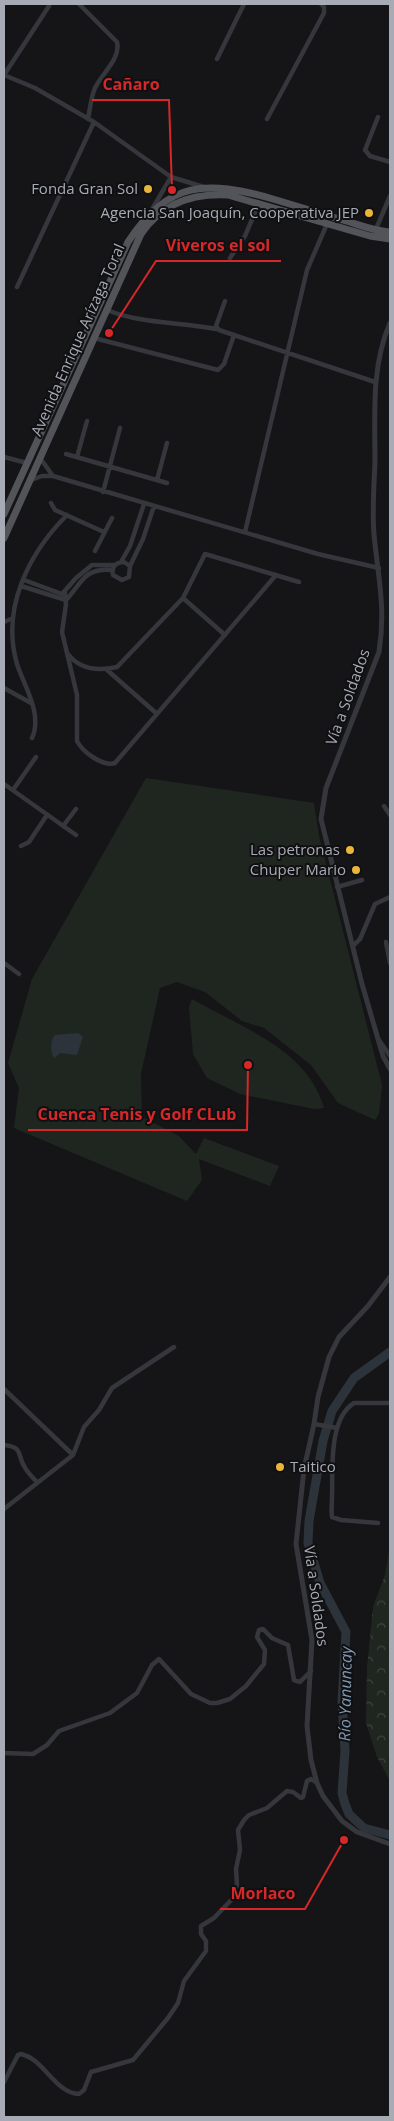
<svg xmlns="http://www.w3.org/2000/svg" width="394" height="2121" font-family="'Open Sans',sans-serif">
	<defs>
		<pattern id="forest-crowns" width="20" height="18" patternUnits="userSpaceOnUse" patternTransform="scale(1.25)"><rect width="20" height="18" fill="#1f2620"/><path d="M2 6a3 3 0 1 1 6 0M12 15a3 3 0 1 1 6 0" fill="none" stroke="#3d433e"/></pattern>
	</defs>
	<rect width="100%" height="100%" fill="#151517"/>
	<path fill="#1f2620" d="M146,778L314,803L319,836L382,1085L379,1114L375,1120L338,1103L311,1065L264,1028L242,1021L205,992L177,982L160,988L141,1074L142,1117L179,1136L196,1154L204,1138L279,1166L270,1186L199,1159L202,1180L187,1201L14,1128L19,1088L8,1063L32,979Z
		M192,999C240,1027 308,1049 324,1108L314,1109L240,1094L207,1078L193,1054L189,1007Z"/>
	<path fill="url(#forest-crowns)" d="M390,1545V1781L377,1757L366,1723L367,1668L373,1607L385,1575Z"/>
	<path fill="#2c333a" d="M78,1033L83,1037L77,1055L60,1053L54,1058C50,1052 50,1041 55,1035Z"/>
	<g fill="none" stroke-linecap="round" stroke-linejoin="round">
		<path stroke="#2c333a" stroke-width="9" d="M390,1352L354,1378L332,1411L323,1441L309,1521L308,1543L320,1583L346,1632L342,1702L345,1751L342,1793L345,1804L349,1814L364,1828L390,1835"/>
		<path stroke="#36373c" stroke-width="4.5" d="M79,4L117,42C121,59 102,73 95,88C91,97 90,109 88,119
			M217,59L244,4
			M4,75L35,88L94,122L171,177L204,187
			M4,75L49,6
			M378,117L365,150L370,156L390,162
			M267,119L324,13V7L321,4
			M151,211L171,177
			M376,229L390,196
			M230,258L245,236L259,203
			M17,287L94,122
			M225,301L216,326L219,330L375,382
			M107,310C141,324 180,322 216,329
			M94,338L218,370L224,364L234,335
			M66,454L167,483
			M4,457L27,463
			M77,457L87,421
			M40,458L53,476
			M31,480L42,476H53L318,554L379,568
			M157,480L167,443
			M103,492L120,428
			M51,503L55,510L104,532
			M245,532L307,270L327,224
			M95,551L112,518
			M121,562L130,546L144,504
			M130,566L124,562C116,562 111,567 113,575L122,580L129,577L130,566L143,539L154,506
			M24,580L62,594L76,578L92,565H115
			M21,586L66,600C82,583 84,567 113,570
			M65,593L66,604L62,632L77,695V741C82,751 102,767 115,763L276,575
			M183,598L225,635
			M4,622L11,619
			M68,654C80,670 99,671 117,667L183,598L205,554L299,582
			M106,669L156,713
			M4,688L31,703
			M32,738C43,714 24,686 17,664C1,609 28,554 67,515
			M4,784L76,835
			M13,790L36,757
			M384,806L390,815
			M63,826L76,809
			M21,846L29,842L47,815
			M337,887L362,880
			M386,942L390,963
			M353,946L360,939L375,904L390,897
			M4,963L19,974
			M379,1040L390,1056
			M4,1389L73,1455
			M314,1424L337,1428
			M4,1445C23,1447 17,1454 24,1466C27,1472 32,1477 37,1482
			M4,1509L73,1455L84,1427L99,1410L112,1388L174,1347
			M378,1523L341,1520L332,1517C331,1510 332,1504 332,1497C333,1471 328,1419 354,1403H390
			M4,1753L33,1754L47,1745L59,1731L110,1713L137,1693L152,1665L159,1659L191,1694L210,1703H217L230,1699L246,1686L264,1664L265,1650L257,1637L259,1630L263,1629L272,1638L288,1645L294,1680L300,1682L311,1671
			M4,2082L18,2055L21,2054C44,2059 55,2093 79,2094L84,2090L91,2072L133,2060L168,2018L178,2003L184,1981L206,1951V1941L201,1934V1926L214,1918L234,1897L237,1885L236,1869L240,1850L238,1830L244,1820L249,1815L267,1808L287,1791L293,1792L301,1798L303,1797L307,1781L311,1779L317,1783"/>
		<path stroke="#36373c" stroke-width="5" d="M390,323C371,366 375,415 375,462C374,486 372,510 374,534C378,578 386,607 379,652L326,788L321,819L362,984L383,1056L390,1069
			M390,1277L368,1306L339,1337L329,1357L318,1397L314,1424L304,1469L296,1544L312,1640L307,1726L311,1760L317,1783L323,1796L342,1821L357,1832L390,1844"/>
		<path stroke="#52545a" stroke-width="7" d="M4,514L128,242C168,180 207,180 273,199C297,206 322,214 346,221C360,225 375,231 390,232
			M4,538L141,234C162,203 192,193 228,195L370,236L390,239"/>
	</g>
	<g fill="#eab539" stroke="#101012" stroke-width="2">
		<circle cx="148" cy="189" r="5"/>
		<circle cx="369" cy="213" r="5"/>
		<circle cx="350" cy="850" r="5"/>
		<circle cx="356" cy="870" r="5"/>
		<circle cx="280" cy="1467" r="5"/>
	</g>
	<g text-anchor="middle" stroke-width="4" stroke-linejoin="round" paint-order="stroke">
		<g font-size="15" fill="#a7abb6" stroke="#101012" text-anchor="end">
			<text x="138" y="194">Fonda Gran Sol</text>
			<text x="359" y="218">Agencia San Joaquín, Cooperativa JEP</text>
			<text x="340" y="855">Las petronas</text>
			<text x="346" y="875">Chuper Mario</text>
			<text x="290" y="1472" text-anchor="start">Taitico</text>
		</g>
		<g font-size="15" fill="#a7abb6" stroke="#101012">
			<text transform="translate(78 340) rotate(-66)" y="5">Avenida Enrique Arízaga Toral</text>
			<text transform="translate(348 697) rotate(-70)" y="5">Vía a Soldados</text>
			<text transform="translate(316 1596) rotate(82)" y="5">Vía a Soldados</text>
		</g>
		<g font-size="16" font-style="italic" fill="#8098b0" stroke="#101012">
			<text transform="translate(345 1694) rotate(-89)" y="6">Río Yanuncay</text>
		</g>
	</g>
	<path fill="none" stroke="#d62828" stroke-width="2" d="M172 190L169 100H92M109 333L156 261H281M248 1065L247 1130H28M344 1840L305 1909H220"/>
	<g fill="#d62828" stroke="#101012" stroke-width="2">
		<circle cx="172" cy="190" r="5"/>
		<circle cx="109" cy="333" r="5"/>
		<circle cx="248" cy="1065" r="5"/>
		<circle cx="344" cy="1840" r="5"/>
	</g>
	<g font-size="16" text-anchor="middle" font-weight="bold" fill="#d62828" stroke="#101012" stroke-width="4" stroke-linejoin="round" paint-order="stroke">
		<text x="131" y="90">Cañaro</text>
		<text x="218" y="251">Viveros el sol</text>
		<text x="137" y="1120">Cuenca Tenis y Golf CLub</text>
		<text x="263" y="1899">Morlaco</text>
	</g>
	<rect width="394" height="2121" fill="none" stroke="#a7abb6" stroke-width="10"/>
</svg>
